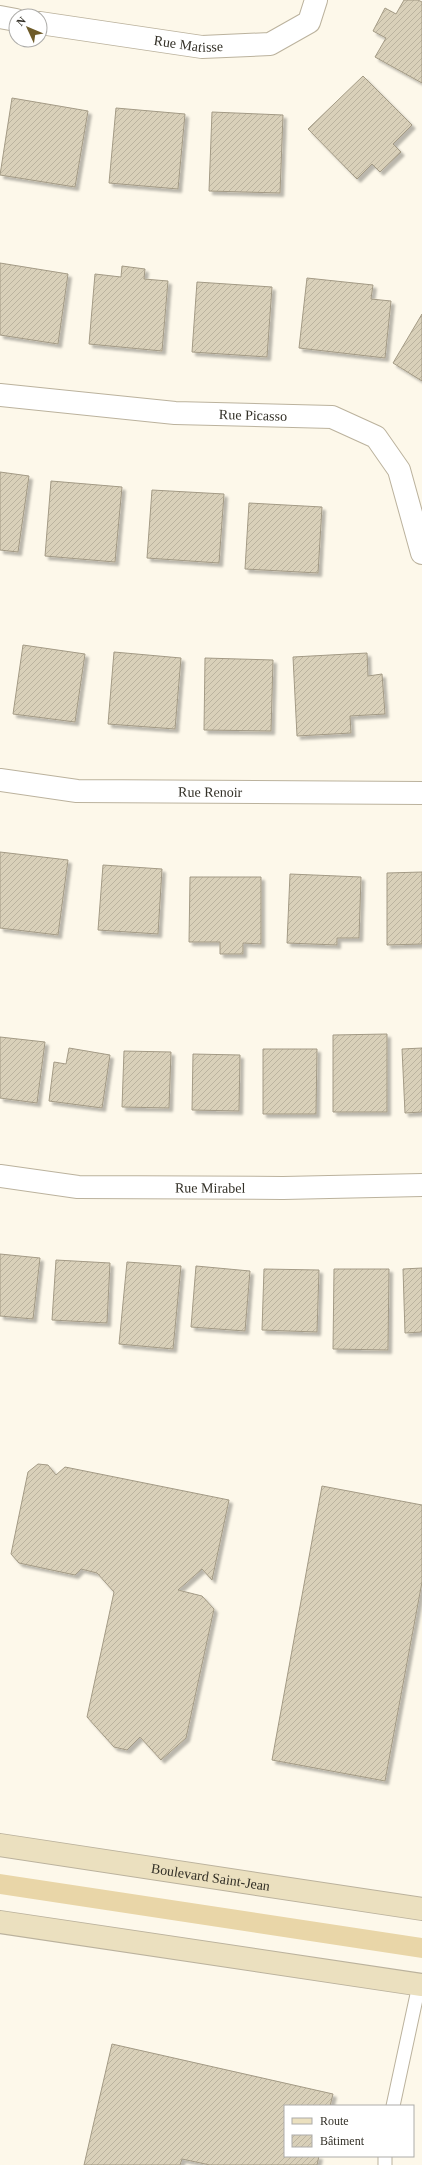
<svg xmlns="http://www.w3.org/2000/svg" width="422" height="2165" font-family="Georgia,serif">
	<defs>
		<pattern id="building-hatch" width="6" height="6" patternUnits="userSpaceOnUse"><rect width="6" height="6" fill="#d9d0b9"/><path d="M-1 1l2-2M0 6l6-6M5 7l2-2" fill="none" stroke="#bbb39f"/></pattern>
		<filter id="shadow"><feDropShadow dx="3.5" dy="3.5" stdDeviation="1" flood-color="#0004"/></filter>
	</defs>
	<rect width="100%" height="100%" fill="#fdf8ea"/>
	<path fill="#e9d6a8" d="M0,1874L422,1938V1958L0,1894Z"/>
	<path fill="url(#building-hatch)" stroke="#a39a85" filter="url(#shadow)" d="M404,0H418L422,2V83L375,57L386,38L373,31L385,8L396,14Z
		M363,76L412,125L393,144L401,152L380,172L372,164L357,179L308,129Z
		M12,98L88,111L75,187L0,175Z
		M116,108L185,114L178,189L109,183Z
		M212,112L283,115L280,193L209,191Z
		M0,263L68,274L58,344L0,335Z
		M122,266L145,269L144,279L168,281L162,351L89,344L95,274L121,277Z
		M307,278L373,285L371,299L391,301L385,358L299,348Z
		M197,282L272,287L267,357L192,352Z
		M422,314V381L393,363Z
		M0,472L29,476L18,552L0,550Z
		M51,481L122,487L115,562L45,556Z
		M152,490L224,494L219,563L147,558Z
		M249,503L322,507L318,573L245,569Z
		M23,645L85,654L75,722L13,714Z
		M114,652L181,658L175,729L108,724Z
		M367,653L368,676L382,674L385,714L350,716L351,733L297,736L293,657Z
		M205,658L273,660L271,731L204,730Z
		M0,852L68,860L58,935L0,928Z
		M103,865L162,869L158,934L98,930Z
		M422,872V944L387,945V873Z
		M290,874L361,877L359,938H337V945L287,943Z
		M190,877H261V944L243,943V954H220V942H189Z
		M387,1034V1112H333V1035Z
		M0,1037L45,1042L37,1103L0,1098Z
		M69,1048L110,1055L102,1108L49,1101L54,1062L66,1064Z
		M422,1048V1112L405,1113L402,1049Z
		M263,1049H317L316,1114H263Z
		M124,1051L171,1052L169,1108L122,1107Z
		M193,1054L240,1055L239,1111L192,1110Z
		M0,1254L40,1258L33,1319L0,1316Z
		M56,1260L110,1263L107,1323L52,1320Z
		M127,1262L181,1266L173,1349L119,1344Z
		M196,1266L250,1271L245,1331L191,1327Z
		M422,1268V1332L405,1333L403,1269Z
		M264,1269L319,1270L317,1332L262,1330Z
		M334,1269H389L388,1350L333,1349Z
		M38,1464L48,1465L56,1475L65,1467L229,1500L212,1580L202,1569L178,1590L202,1596L214,1609L186,1738L161,1760L140,1737L127,1750L114,1747L87,1717L114,1592L97,1573L81,1569L75,1575L19,1563L11,1554L28,1472Z
		M322,1486L422,1505V1582L385,1781L272,1760Z
		M112,2044L333,2094L330,2106H285V2156H319L317,2165H210L182,2159L180,2165H84Z"/>
	<g fill="none" stroke-linecap="round" stroke-linejoin="round">
		<g stroke="#bbb29d" stroke-width="15">
			<path id="lane" d="M393,2106L419,1985
				M385,2165V2156"/>
		</g>
		<g stroke="#bbb29d" stroke-width="24">
			<g id="street">
				<path d="M0,17L16,20"/>
				<path id="s1" d="M40,23L202,47L270,44L309,22L316,0"/>
				<path id="s2" d="M0,395L175,413L332,417L376,437L399,470L422,553"/>
				<path id="s3" d="M0,780L77,791L422,793"/>
				<path id="s4" d="M0,1176L78,1187L283,1188L422,1185"/>
			</g>
		</g>
		<g stroke="#bbb29d" stroke-width="24">
			<g id="secondary">
				<path id="s5" d="M0,1845L422,1909"/>
				<path d="M0,1922L422,1985"/>
			</g>
		</g>
		<use href="#lane" stroke="#fff" stroke-width="13"/>
		<use href="#street" stroke="#fff" stroke-width="22"/>
		<use href="#secondary" stroke="#ebe0bf" stroke-width="22"/>
	</g>
	<g text-anchor="middle" stroke-width="4" stroke-linejoin="round" paint-order="stroke">
		<g font-size="14" fill="#333027" stroke="#fff">
			<text dy="5" stroke="none"><textPath href="#s1" startOffset="150">Rue Matisse</textPath></text>
			<text dy="5" stroke="none"><textPath href="#s2" startOffset="254">Rue Picasso</textPath></text>
			<text dy="5" stroke="none"><textPath href="#s3" startOffset="211">Rue Renoir</textPath></text>
			<text dy="5" stroke="none"><textPath href="#s4" startOffset="211">Rue Mirabel</textPath></text>
			<text dy="5" stroke="none"><textPath href="#s5" startOffset="213">Boulevard Saint-Jean</textPath></text>
		</g>
	</g>
	<rect x="284" y="2105" width="130" height="52" fill="#ffffff" stroke="#adaca9"/>
	<rect x="292" y="2118" width="20" height="6" fill="#ebe0bf" stroke="#adaca9"/>
	<text x="320" y="2125" font-size="12" fill="#333027">Route</text>
	<rect x="292" y="2135" width="20" height="12" fill="url(#building-hatch)" stroke="#adaca9"/>
	<text x="320" y="2145" font-size="12" fill="#333027">Bâtiment</text>
	<g transform="translate(28 28) rotate(314)"><circle r="19" fill="#ffffff" stroke="#adaca9"/>
	<path d="M0-3L7 15L0 10L-7 15Z" fill="#6e5b29"/>
	<text y="-6" font-size="11" font-weight="bold" text-anchor="middle" fill="#333027">N</text>
	</g>
</svg>
